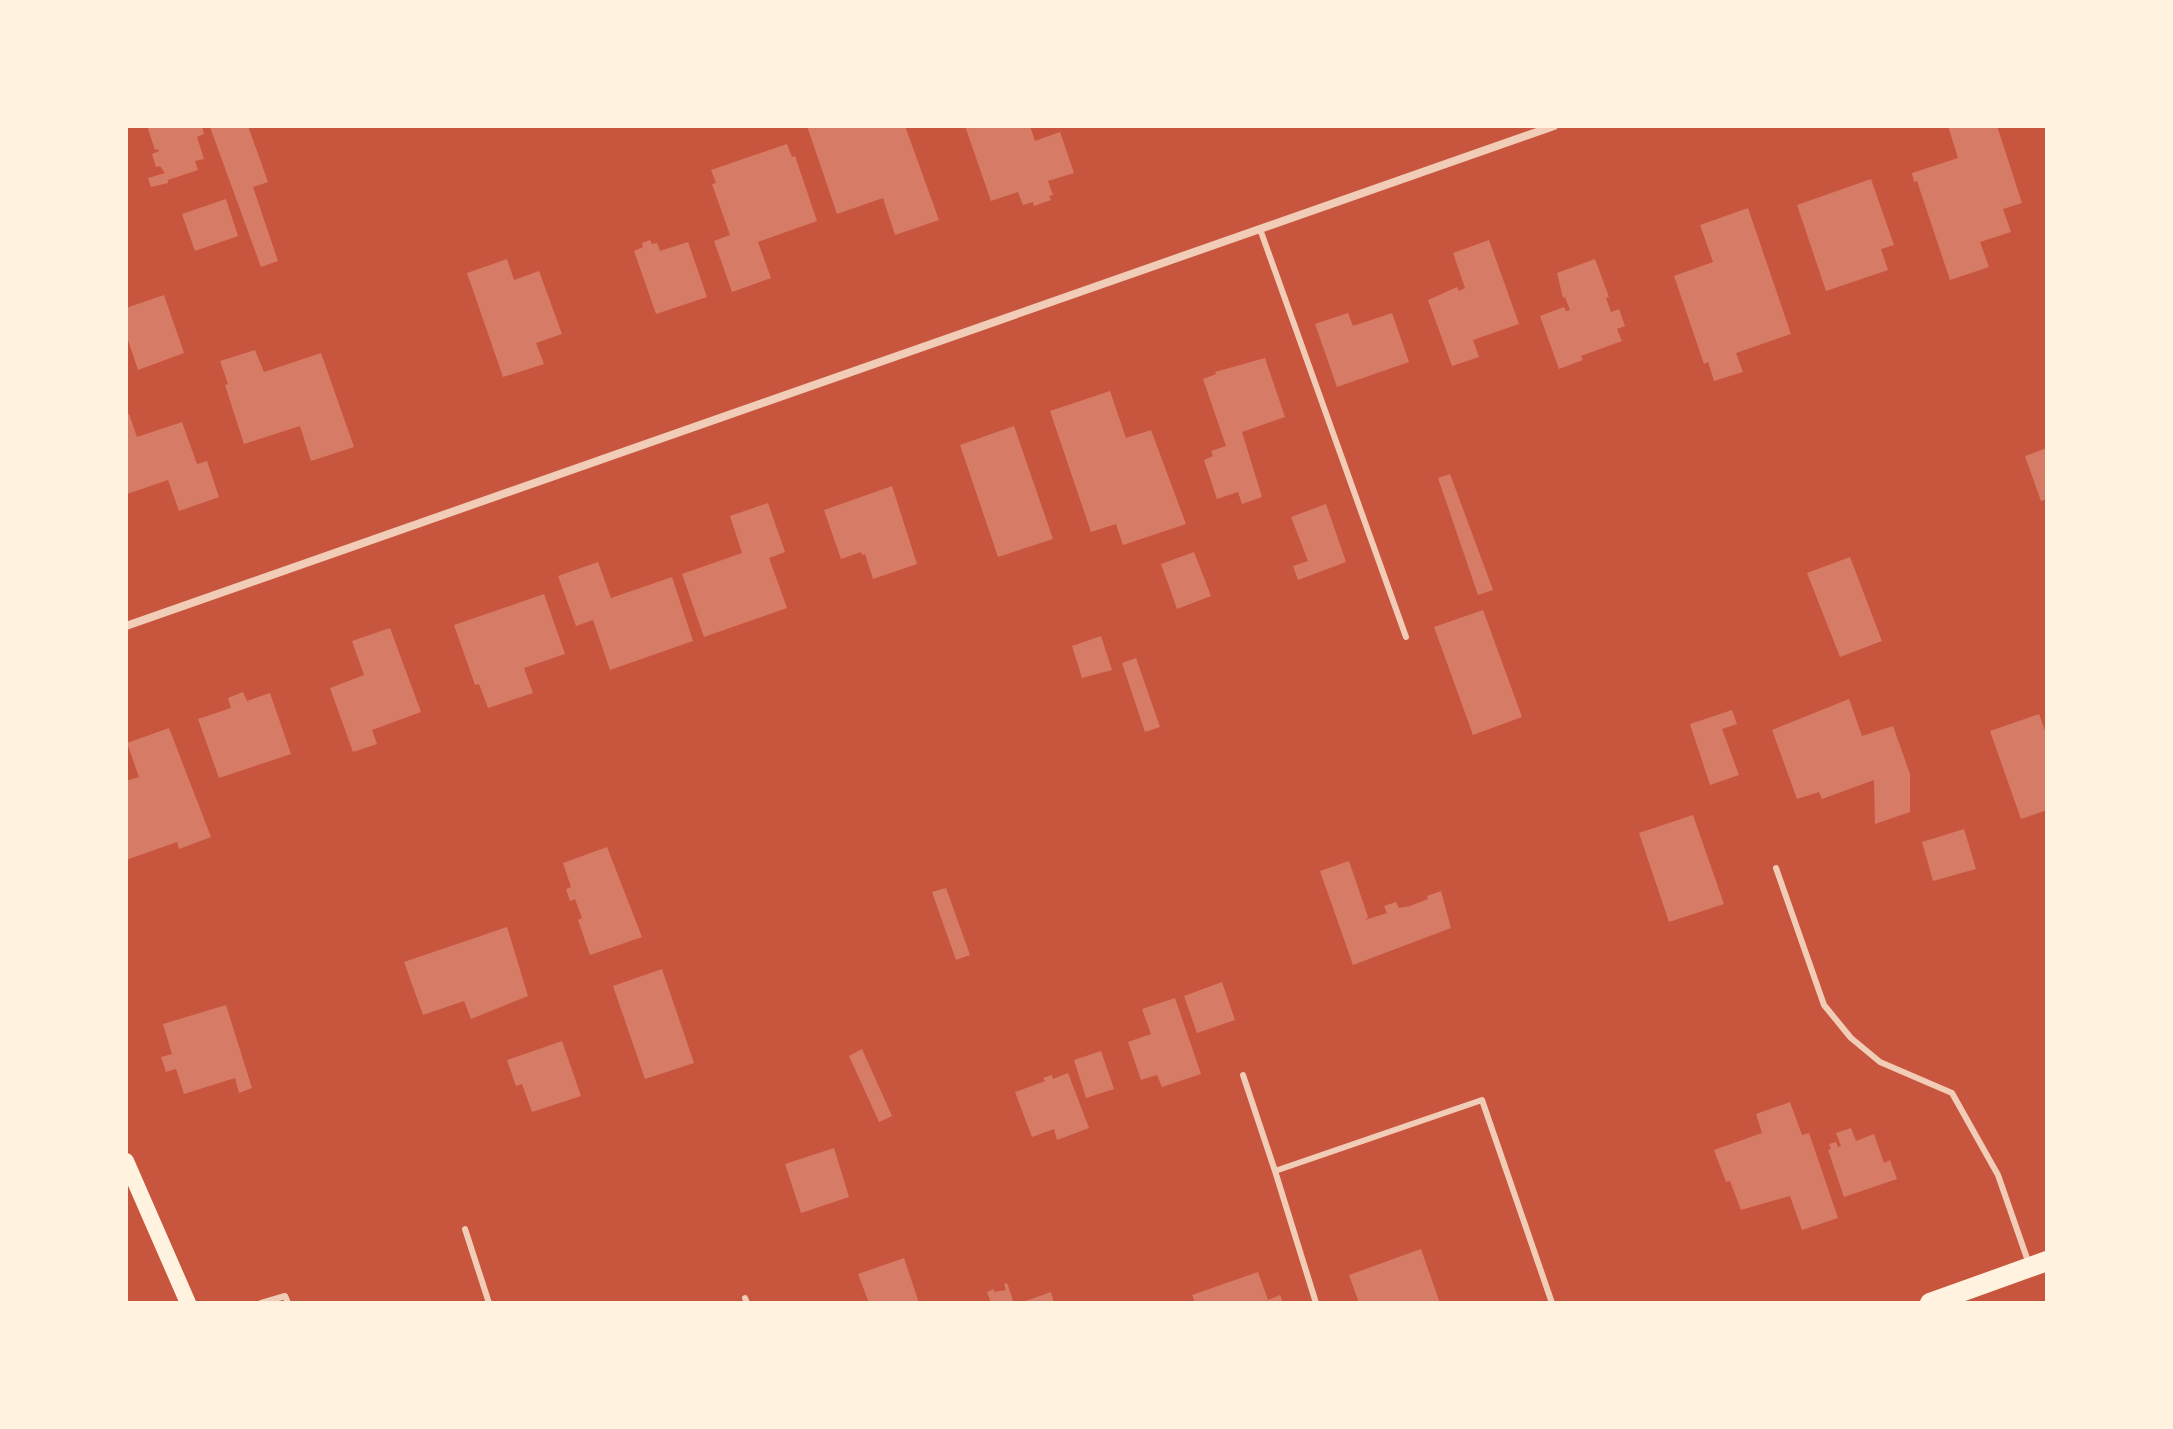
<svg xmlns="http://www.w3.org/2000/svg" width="2173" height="1429" font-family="Overpass,sans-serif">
	<rect width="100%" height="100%" fill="#c8553d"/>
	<path fill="#d67c66" d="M147,126H202L204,134L197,137L204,159L195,161L198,170L168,180V183L151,187L148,178L165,173L160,166L156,167L152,154L159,151L158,149L155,150Z
		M248,126L268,182L253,187L278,261L261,267L210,127Z
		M807,126H905L939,220L895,235L883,198L837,214Z
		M965,126H1030L1035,141L1060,132L1074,173L1048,181L1053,195L1049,196L1051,200L1034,206L1033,202L1023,205L1018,192L991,201Z
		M1948,126H1997L2022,203L2003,209L2011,232L1980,242L1989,267L1950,280L1917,181L1914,182L1912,173L1958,158Z
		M787,144L792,157L795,156L817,221L758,242L771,278L732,292L714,241L730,235L712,184L716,183L711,170Z
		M1871,179L1894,245L1881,249L1888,270L1826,291L1797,205Z
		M226,199L238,236L195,251L182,214Z
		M1748,208L1791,334L1736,353L1743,372L1714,381L1708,362L1704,364L1674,276L1713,262L1700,225Z
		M650,240L652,244L657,243L660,251L688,242L707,297L656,314L634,251L643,247L642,243Z
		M1489,240L1519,324L1473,340L1479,357L1452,366L1428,300L1457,287L1459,291L1465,288L1453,253Z
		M507,259L514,280L539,271L562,334L536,343L544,364L503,377L467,273Z
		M1595,259L1609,297L1606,298L1611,312L1619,309L1625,326L1617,329L1622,341L1581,356L1583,360L1559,369L1540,316L1564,307L1566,311L1570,310L1565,297L1563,298L1557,273Z
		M164,295L184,353L138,370L126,334V308Z
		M1348,313L1353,326L1392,313L1409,362L1337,387L1315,324Z
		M255,350L264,372L321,353L354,447L311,461L300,426L244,444L225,385L228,384L220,361Z
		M1265,358L1285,417L1242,432L1262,497L1242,504L1238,492L1217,499L1204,460L1213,456L1211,451L1226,446L1203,379L1216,374L1215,372Z
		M1110,391L1126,438L1151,430L1186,524L1123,545L1116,524L1091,532L1050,411Z
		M129,414L137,437L182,422L197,464L207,461L219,497L179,511L168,480L127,494L126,415Z
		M1014,426L1053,539L998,557L960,445Z
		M2047,448V499L2041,501L2025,456Z
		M1450,474L1493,590L1478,595L1438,478Z
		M892,486L917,564L873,579L865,554L862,555L861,552L841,559L824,510Z
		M768,503L785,552L769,558L787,608L704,637L682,574L742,553L730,516Z
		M1326,504L1346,562L1298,580L1293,566L1308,561L1291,517Z
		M1194,552L1211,596L1177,609L1161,564Z
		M1850,557L1882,641L1840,657L1807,573Z
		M598,562L611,598L672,577L693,641L610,670L593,620L576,626L558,576Z
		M544,594L565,654L524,668L533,693L488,708L479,684L475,685L454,625Z
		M1483,610L1522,717L1473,735L1434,627Z
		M390,628L421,712L372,730L377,744L353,752L330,688L364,675L352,641Z
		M1101,636L1112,670L1082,678L1072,646Z
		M1136,658L1160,727L1145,732L1122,663Z
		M243,692L247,701L270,693L291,754L219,778L198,719L231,708L228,698Z
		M1849,699L1862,736L1893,726L1910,774V812L1875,824L1874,780L1822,799L1819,792L1797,799L1772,730Z
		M1732,710L1737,724L1722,729L1739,775L1710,785L1690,724Z
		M2039,714L2047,736V810L2021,819L1990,731Z
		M169,728L211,837L179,849L177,842L126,860V781L139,777L127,743Z
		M1693,815L1724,904L1669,922L1639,833Z
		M1964,829L1976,869L1933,881L1922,842Z
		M607,847L642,937L590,955L578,920L582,918L575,899L570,901L566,889L571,887L563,863Z
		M1349,861L1368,917L1365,920L1387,913L1384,906L1396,902L1399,908L1410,906L1428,899L1427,896L1441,891L1451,928L1353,965L1320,871Z
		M946,888L970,955L956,960L932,892Z
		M507,927L528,996L471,1019L464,1001L423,1015L404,962Z
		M662,969L694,1063L645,1079L613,986Z
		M1222,982L1235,1020L1197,1033L1184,996Z
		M1175,998L1201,1074L1162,1087L1157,1075L1141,1080L1128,1042L1151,1034L1142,1009Z
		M226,1005L252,1088L239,1093L235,1078L184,1094L176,1069L166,1072L161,1057L172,1054L163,1024Z
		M562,1041L581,1096L532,1112L522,1084L516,1086L507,1060Z
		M862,1049L892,1116L879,1122L849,1056Z
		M1101,1051L1114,1089L1086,1098L1074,1060Z
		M1068,1073L1089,1128L1057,1140L1054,1129L1032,1137L1015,1092L1045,1081L1043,1078L1052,1075L1053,1079Z
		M1790,1102L1802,1135L1809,1133L1838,1218L1802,1230L1790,1196L1741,1210L1730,1181L1726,1182L1714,1150L1762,1133L1756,1114Z
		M1851,1128L1856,1141L1874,1134L1884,1163L1890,1160L1897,1179L1844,1197L1828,1150L1831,1149L1829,1144L1836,1142L1838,1147L1841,1146L1836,1133Z
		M834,1148L849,1197L801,1213L785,1164Z
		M1421,1249L1440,1303H1359L1349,1275Z
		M904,1258L919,1303H869L858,1274Z
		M1258,1272L1268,1300L1280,1295L1283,1303H1195L1192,1295Z
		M1007,1283L1014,1303H991L987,1292L994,1289V1292L1006,1290L1004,1284Z
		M1051,1292L1054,1303H1020Z"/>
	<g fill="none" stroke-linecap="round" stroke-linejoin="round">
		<path stroke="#f1ccb7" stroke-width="6" d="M1260,229L1406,637
			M1776,868L1824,1005L1851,1038L1880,1062L1952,1093L1998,1175L2029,1264
			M1243,1075L1275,1171
			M465,1229L489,1303
			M745,1298L747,1303
			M261,1303L285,1296L288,1303
			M1316,1303L1275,1171L1482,1100L1552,1303"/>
		<path stroke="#f1ccb7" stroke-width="8" d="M126,626L1554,126"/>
		<path stroke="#fff3e0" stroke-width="16" d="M126,1161L188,1303"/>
		<path stroke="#fff3e0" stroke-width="20" d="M1930,1303L2047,1261"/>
	</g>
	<rect width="2173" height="1429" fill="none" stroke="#fff3e0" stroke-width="256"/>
</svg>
